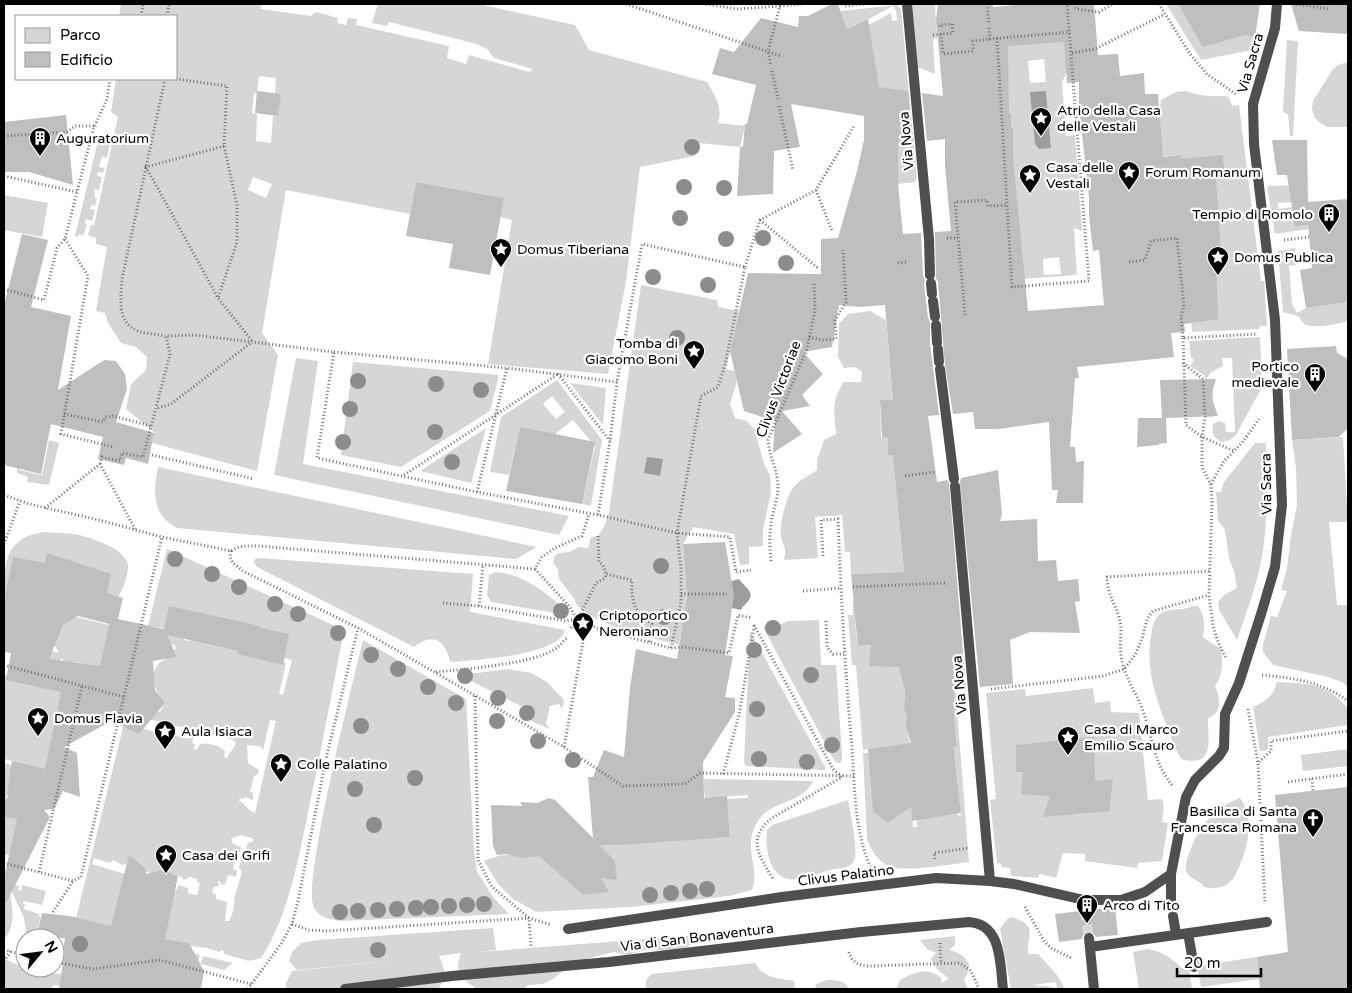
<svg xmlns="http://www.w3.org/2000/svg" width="1352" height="993" font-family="'Varela Round',sans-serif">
	<rect width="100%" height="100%" fill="#fff"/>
	<path fill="#d6d6d6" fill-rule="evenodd" d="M121,4H261V9L311,16L316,12L338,18L337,23L346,25L348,18L357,19L356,25L449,46L447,58L466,64L469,55L529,72L533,69L494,58L487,49L477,44L389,22L387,26L372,23L378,4H478L575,25L589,50L707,82C715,95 723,108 718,123L745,126L740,147L699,143L695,156L640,167L626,282L608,374L488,364L512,220L500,217L504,198L416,182L410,214L286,190L262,333L278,355L257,471L152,443L154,432L126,409L131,384L146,370L147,357L136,347L121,343L108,323L105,313L96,311L107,247L96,244V238L88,235L91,225H94L118,117L111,112L116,79H176V16H119ZM259,76L276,78L275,93L280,95L278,116H273L271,143L256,141L257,114L252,113L254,93H257ZM253,177L272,184L266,198L248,190Z
		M912,4H935L937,38L933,39L935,74L917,67Z
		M1166,4H1255L1251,36L1255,37L1252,50L1201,60Z
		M897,5L901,9L917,177L915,182L898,184L887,139L902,137L903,143H908L907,130L846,37L891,13L892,21L897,20L896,11L893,6L792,60L783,45L841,11Z
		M1067,38L1071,73L1066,74L1062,82L1066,136L1075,135L1082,231L1074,228L1077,275L1021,279L1001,42ZM1044,59L1046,82L1030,83L1028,61ZM1046,91L1051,147L1050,148L1030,93ZM1059,257L1061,274L1044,275L1043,259Z
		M1287,40L1298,41L1293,136H1290L1288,114L1283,112Z
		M1348,62V127H1327L1319,122L1314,117L1312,109L1313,101L1333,69L1338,65Z
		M1186,91C1195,94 1203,96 1212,96C1218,97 1222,95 1229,97L1232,106L1239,105L1261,281H1264L1267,326H1260L1259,329L1192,332L1181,155L1157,157L1158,104L1160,107L1161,100L1176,92ZM1223,156L1225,179L1189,183ZM1219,221L1222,259L1212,261Z
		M98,141L110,144L107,158L102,156L99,167L105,168L103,173L98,172L97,176L102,177L99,190L94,189L95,198L97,199L95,206L91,205L90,209L95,210L92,221L86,219L85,223L87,225L83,236L79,234L78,237L75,236Z
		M1295,185L1296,202L1278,203V209L1292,207V209H1297L1307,223L1308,229L1275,234L1267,186Z
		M4,195L48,203L42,237L4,230Z
		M1295,248L1296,265L1289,266L1292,304L1297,313L1306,308L1348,302V321C1331,325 1322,328 1305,325L1298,316L1283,312L1278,251Z
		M641,285L717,300L718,307L739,311L726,369L735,371L737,381L730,404L735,418L747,421L755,430L764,464L770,475L771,492L763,530V546L749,547V564L740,565L734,534L693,527L683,544L687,602L679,645C657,638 579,623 574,598L559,579L558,570L553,562L554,557L558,553L569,552L579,547L588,548L591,537L598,536L604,527L609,513Z
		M870,311L886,320L893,400H881L880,403L881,437L894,439L888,454L895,455L894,463L904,572L851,574L850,552H845L842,515L815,517L818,558L784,560C787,545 783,548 781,537C779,525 786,496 794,487C799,480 810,475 817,470V460L824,440L836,434C834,413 831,400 844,382H861L862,372L855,367L844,368L838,357L839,324L848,314Z
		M1260,337L1262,387L1236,435L1230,440L1222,442C1214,438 1211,434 1213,424L1219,421L1225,423L1226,432H1235L1232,358H1222L1223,366L1210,373L1206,380C1215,391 1216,399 1208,411L1213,417L1202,416L1206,379L1204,375L1190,366L1194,360L1191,358L1189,341Z
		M296,358L318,361L303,464L569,516L559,535L274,475Z
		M353,362L499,375L490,411L401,467L341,455Z
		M557,380L602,440L591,506L582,504L595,446L573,420L554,435L520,427L509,475L490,472L501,417ZM552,396L565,412L556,419L543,404Z
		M570,383L606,388L603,425Z
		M486,428L471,483L420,471Z
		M1343,437L1348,522H1329L1337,605H1348V688L1344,683L1328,677L1273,665L1263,652V644L1271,616L1277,617L1287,591L1281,590L1287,568L1291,535L1297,505L1296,468L1292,440Z
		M49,440L59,443L49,485L27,482L28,477L17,473L18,465L19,470L42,475Z
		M1255,443H1266C1266,476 1268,510 1264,543C1260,577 1248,608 1237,640L1219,610L1218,602L1224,595L1237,588L1234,571L1229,558L1225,530L1218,520L1216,492H1221L1224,482Z
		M158,467L537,547L516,559L177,528C152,515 153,492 158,467Z
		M44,532C54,533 65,533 75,534C89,537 129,549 128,567C128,576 123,589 118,597L11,596L4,594C4,562 6,537 44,532Z
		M167,549L344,630C334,683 324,735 313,788C302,840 291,914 261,958L249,961L224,954V951L221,950L220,952L207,948L190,946L188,943L165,939L117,905L111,928L103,924L76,918ZM151,626L258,644L255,658L244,653V655L238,654V651L189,640L188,641L184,640V638L150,631ZM174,644L176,648L174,650L177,657C147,659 149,685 165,703L160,712L134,705L158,649ZM271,655L292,660L283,695L279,694L286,663L270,659ZM148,719L231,739L236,743C235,749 229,751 227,758L224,757L225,751C219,746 207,741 199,745L197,750L194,749L195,744L192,743L194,736H191L190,739L173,735L174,731H170L168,738L166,737L165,742L161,741L162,736L159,731L157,733L139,727L135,732L132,731V728ZM270,720L276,721L255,813C247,810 246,804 239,801L240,798L243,799L245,797L253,800V793L250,792L254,776L258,774L259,770L248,763L247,745L260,746L263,750ZM241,835L252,838L254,840L250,843L248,842C246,852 242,858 239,867L242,872L234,899C235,907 232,915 229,921H225L227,902L216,899V894L212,893L214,887L219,886L218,881H220L221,885L224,884L225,885L228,875L236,877L237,871L233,869L236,853L240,852L241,847L233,844L231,839ZM94,858L110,863L113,860L122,865L126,864L129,860L143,869L146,868V872L159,874L161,870H165L170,875L173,874L182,877L184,880L190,877L197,879V882L200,883L197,895L188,893V888L178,885L177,890L92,864Z
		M259,558L473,574L470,612L565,630C559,656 474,660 450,662C445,640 434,632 414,647L257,567L254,563L255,559Z
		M495,572C521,573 548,593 567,612V615L491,602L487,595L489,575Z
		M895,597L901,606L905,607L904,599L943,598L945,613L941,614V617H945L946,628L916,631V623L924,622L925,618L917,619L908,614L905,615L907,621H899V625H910L911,632L899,633L898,637H908L909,644L912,643V637L951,633L969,862C951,864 902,873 888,866C877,860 871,850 867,839L863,753L885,752L886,759L901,760L903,780H908L913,827H917L914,779H931L935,817L940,816L936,778L952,777V783H956L958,816L961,815L957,780L954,779L953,774L906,777L902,758L892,757V752L957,746L956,735L951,736L952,741L915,743L913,723L954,719V712L913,715C912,712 910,706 910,703C910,691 937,692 947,691V685L910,688L907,675L908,667L943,665L944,669H950L949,658L870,661V665L872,666L876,664L900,667L905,691L904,708L907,720L905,725L910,743L905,747L892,748L891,746L884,747V749L869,751L868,749L863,750L856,665H852L848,615H853V601ZM859,618H865L868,621H881L883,624C877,629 866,628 859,626V643L872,642L873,636L883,635L884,637L877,638L876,645L858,646L855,623ZM883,783H887L890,805V821L887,823Z
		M4,600L109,625L99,672L79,667L80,663L76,662L75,667L64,662L62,658L58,663L45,665L52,651L57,653L58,651L55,646L46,644L5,621Z
		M1192,606H1198C1205,616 1205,626 1203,637L1221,649C1223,664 1223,674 1215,686C1220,698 1223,712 1208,718C1208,742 1215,768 1181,759C1174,746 1169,733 1164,719C1154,692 1146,666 1151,636C1152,629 1154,619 1159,615C1170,606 1182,612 1192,606Z
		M819,620L821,665H836L842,755V760L840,763L836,762L833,758L763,627L772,628L788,621Z
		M750,631L825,767V770L745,766L744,761Z
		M363,640L466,699L474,850L477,872L493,897L509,914L340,921C329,919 320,918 314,908C301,885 354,678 363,640Z
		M508,669L531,673L547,682L564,700L562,709L559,704L550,706L546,724L550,729L531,721L533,712L469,680V674Z
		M4,675L70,690L29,860L4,854V817H7L17,762L4,759Z
		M1276,682C1310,684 1324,682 1348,708V725L1268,737V750L1260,751L1253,707C1264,703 1276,694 1276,682Z
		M1093,688L1095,703L1110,701L1111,712L1139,713L1148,800L1162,799L1164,806L1162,822L1168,823L1162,861L1138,863L1137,868L1085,861V854L1063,853L1056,878L1040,874L1038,878L1011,876L1010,868L1002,867L1000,863L997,864L990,800L996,799L986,693L1025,689L1026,696Z
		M1348,749V766L1303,771L1301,755Z
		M4,763L13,765L7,792V797L4,800L5,807L4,809Z
		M703,779L813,781C803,804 771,800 758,821C741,848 761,867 752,890L729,896L631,907L536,912L513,899L498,884L484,861C507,851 513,855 537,856C556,857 576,854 595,854L593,814L591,812V810L730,837L727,799L748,798V795L705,798Z
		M1240,798C1255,819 1248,846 1239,867C1236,873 1234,879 1229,883C1223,888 1210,890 1203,886C1201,884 1200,882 1197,881C1193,878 1188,876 1186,871C1184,863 1191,849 1194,841C1202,822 1220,805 1240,798Z
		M848,800C850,812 859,850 854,861C850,869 838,868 830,870C818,873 801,882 788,879C768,874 765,847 767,830L772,825Z
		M4,882H6C13,900 17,925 4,940Z
		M12,884L19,886L18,890L21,891L22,885L46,891L42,905L24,901L23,904H25L24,909L39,914L40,918L36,938H27L24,918L12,892Z
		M1012,917C1040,926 1026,935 1028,954H1038L1057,975L1065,989H1057L1056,982L1032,985L1053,987V989H1011L1000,929L1007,919Z
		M493,928L496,950L480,952L697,935L694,942L686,948L668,951L649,949L627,955L614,952L589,958L584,961L574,962L553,979L543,984L528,985L524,989H477L468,983L459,973L458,964L461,953L439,956C445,969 447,977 438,989H286V983L292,971L399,960L297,970L289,961L292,952L301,943L318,940Z
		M955,936V945L949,950C958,952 964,955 969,964L967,975L964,979L968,989H896L900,980C912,973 928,966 941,978L942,983L949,978C941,973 935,969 931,959L936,953L927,949L920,940Z
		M173,948L200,955L198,963H201L203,956L233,963L224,970L171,956Z
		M1147,949C1162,951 1171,957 1181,968H1189L1192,989H1139L1133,952Z
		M1257,957L1259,979L1201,987L1197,966Z
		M4,958C29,973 61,975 90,975L88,989H61V986L54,985L51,988L52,989H4Z
		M755,963C763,978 779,979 794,981L795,989H646C645,982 646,978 652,974Z
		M827,980C836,980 845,980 849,989H815L816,984Z"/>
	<path fill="#9d9d9d" d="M1046,91L1051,148L1039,149L1035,144L1030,92Z
		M647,457L663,459L660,476L644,473Z
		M739,579C743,586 755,591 749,600C746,605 743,605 741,610L732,608V581Z"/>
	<path fill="#bfbfbf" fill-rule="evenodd" d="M832,4H838L847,30L868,19L879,87L908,91L913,142L898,143V184L903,234L921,233L923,275L925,280L924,284L928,318L930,322V343L939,415L928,416L937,482L947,480L949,483L966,689L954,690V718L957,746L953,747L961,813L912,821L911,807L887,823L873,811L868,749L911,743L905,725L907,719L904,708L905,691L899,667L869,666L871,645L858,646L851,574L904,572L893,455H888V438L882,437L880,400H893L885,305L859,307L839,305L832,347L803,352L823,374L802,395L810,406L782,411L802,434L773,453L775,421L744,411L730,351L748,273L821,274V239L838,238L857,171L864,140V116L791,104L800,147L774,151L773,194L737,196L740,147H743L745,124H747L756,85L712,74L720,48L734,52L761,18L798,27L799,16H808Z
		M938,4H993V7L1028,4H1094L1098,55L1118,54L1120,76L1144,73L1145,94H1158L1163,157L1181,155V159L1223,155L1225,179L1216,180L1222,260H1216L1218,319L1184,324L1185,332L1171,333L1174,357L1077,367L1079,378H1075L1070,447H1075L1076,462L1084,461L1083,503H1056L1058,490H1052L1049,422L999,429H975L973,412L953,414L945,365L938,282L936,278L935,232L951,231L945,166V139L927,141L922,93L943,96L936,20ZM1064,42L1067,83L1079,82V106L1089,198V216L1093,251L1099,250L1104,305L1028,311L1013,158V128H1011V113L1009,114L1008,46Z
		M1178,4H1260L1255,37L1245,35L1203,47Z
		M1291,4H1348V34L1299,31Z
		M257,91L281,94L278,116L255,113Z
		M66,115L73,185L29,172H4V122Z
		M1272,140H1307L1308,202L1348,199V302L1306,308L1300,270L1312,268L1308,225L1295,226L1287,175H1277Z
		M416,182L504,198L490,275L449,268L453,244L406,236Z
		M22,234L48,240L31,307L71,316L58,390L101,362L105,360L116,361L125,374L127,389L116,422L154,433L148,464L126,458L124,465L98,459L103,437L51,424L41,474L4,465V305Z
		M1336,346L1337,353L1348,359V428L1339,437L1292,440L1287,349Z
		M1216,379L1211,396L1218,416L1166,418L1167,443L1159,444V445L1137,447L1138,418H1162L1160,380Z
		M520,427L595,442L582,504L506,491Z
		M998,470L1002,514L1000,521L1037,519L1038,561L1056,560L1058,581L1078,579L1080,601L1075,602L1080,633L1030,632L1010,640L1013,684L980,687L960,482L961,478Z
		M725,542L734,595L725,655L733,656L725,697L735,698V712L703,762L704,798L727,796L730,837L618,845H599L615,861L617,880L601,878L609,892L583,895L539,856L521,858L507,854L497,855L493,846L491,805L522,806L520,802L537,803L549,798L555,800L593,838L588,777H593L604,750L624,757L630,688L636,649L677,659L687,598L683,544Z
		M47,553L111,574L107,593L123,598L118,619L164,629L169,606L260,626V628L289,634L283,665L238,654V651L167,635L177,657L153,661L155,690L165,703L139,734L111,721L64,747L77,753L80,797L63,791L54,809L44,810L50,817L6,903L4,902V878L17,819L4,817V801L8,797L7,793L12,761L45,769L61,692L6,680L11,653L4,652V600L13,557L45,563ZM78,616L109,624L100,666L49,659L63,625Z
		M1094,737L1095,781L1113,779L1109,811L1043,817L1050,796L1021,794L1023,772H1016V745Z
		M1348,787V989H1260L1257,957L1288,952L1275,795Z
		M129,855L146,869V874L162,870L178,876L165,939L189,943L204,971L201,989H59L65,950H63L65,938H36L42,913L70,916L111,926Z
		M1115,907L1118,935L1096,937L1092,932L1088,931L1083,935L1082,939L1059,942L1055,914Z"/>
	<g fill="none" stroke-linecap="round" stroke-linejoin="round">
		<path stroke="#d9d9d9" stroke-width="10" stroke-dasharray="10 5" stroke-linecap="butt" d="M1085,910L1089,938"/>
		<path stroke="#717171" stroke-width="3" stroke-dasharray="1 2.5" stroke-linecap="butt" d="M626,4L781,56
			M706,4L737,9L780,6L768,51L771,66
			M843,4L844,6L864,4
			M987,4L989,25
			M1075,4L1076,9L1099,12L1113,4
			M1159,4L1190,54L1207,74L1237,95
			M1296,4L1330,9
			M780,6L802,4
			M141,16L143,4
			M167,16L169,4
			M989,28L990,39L1070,32
			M941,34L943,54L973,51V41L990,39
			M933,35L953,33L952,24L940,25V29
			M997,38L1012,287L1089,281L1067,4
			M1072,53L1095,49L1165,14
			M772,71L778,99
			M165,79L122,279C121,298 116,322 138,331C146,334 157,334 165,336
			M176,79L227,86L224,146L237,205V242L218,298
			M779,106L793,170
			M4,136L67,132L75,126H95
			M224,146L146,167L218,298L252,341
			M4,176L77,192
			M816,190L832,231
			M760,220L819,269
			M947,238H958
			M65,239L88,276L61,434L113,447
			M1284,240L1309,237
			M1129,262L1145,260L1151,241L1177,238L1184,306L1181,316L1183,338L1257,334
			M898,263L908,262
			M745,267L760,220L816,190L854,126
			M4,289L44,300L57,248L65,239L93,130L107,99L110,79
			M965,315L955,202L987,200L988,206L1007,205
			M809,337L822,340L836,339L835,320L846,302L843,250
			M1183,338L1186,425L1202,437L1234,451
			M334,352L507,368L617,382
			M1183,363L1203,379L1205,417L1202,437V467L1211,485L1212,502L1209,595L1213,626L1218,642L1226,658
			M558,374L610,441
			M158,408L171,404L252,342
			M64,414L103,422L105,417L113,416L151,426
			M152,455L254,479
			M100,464L102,457L120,461L122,453L143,457L168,362L170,354L166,336L195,335L334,352L317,458L477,492L598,515L677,533L730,537L736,572L751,570
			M404,475L558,374
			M905,476L934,472
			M1211,484L1224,461L1242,443L1259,419
			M477,492L507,368
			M4,495L29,504L99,520L162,537L231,551C239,545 248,546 258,546L535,569L542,557L555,548L582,536L589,514
			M45,508L100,464L135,529
			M598,515L610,441L617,382L642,244L745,267L725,365L718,387L701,396L677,533L681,569V602L671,648
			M598,536L599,562L603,565L606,574
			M4,544L20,501
			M231,551L230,557L233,563L243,571L358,628L564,747L623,786L685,784L700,773L854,776
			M823,556L821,520L838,519C841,595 845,671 852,748C855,788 854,831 871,868
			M771,561C770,549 769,537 771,525C772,513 777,502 778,490C779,472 769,457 768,440L807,349L815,310L814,283
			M535,569L570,607L576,618L601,630L671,648L682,647L729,653L738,615L752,618
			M853,587L945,583
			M803,591L841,588
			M681,594H727
			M443,603L479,606L566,621L576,619
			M479,606L483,565
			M826,621L827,647L833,654H844
			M754,625L833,769L842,777L772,818C746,839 759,855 773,879
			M571,628L582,611L596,583L605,578L606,574L632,580C631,601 634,613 652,624L650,642
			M4,665L124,697
			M436,672C465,669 533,664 555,649C560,646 563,641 567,638
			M1262,675C1294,678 1322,682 1348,701
			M991,689L1103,676L1124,669L1135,655L1142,639L1147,619L1153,611L1209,595
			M475,696L478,860L492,887L529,918L531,947
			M1248,709L1258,763L1265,904
			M564,747L583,642
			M1259,762L1271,751V741L1348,731
			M723,774L739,715L754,626
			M1312,779L1313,791
			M1288,782L1348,774
			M1172,785C1153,762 1153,738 1143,711C1136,691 1124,678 1121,655C1119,642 1123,629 1119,617C1114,601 1108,596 1107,577L1210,571
			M935,859L934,853L969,848
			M4,863L73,881L81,877L162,537
			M39,872L82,686
			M1025,907L1044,941L1051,948L1071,958
			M53,912L73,881
			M292,924L309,930L327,931L529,918L552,925
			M940,943L941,963
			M4,950L25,955
			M849,952C852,963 859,965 869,966L960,963L971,971L979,989
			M4,961L11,951
			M55,962L93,969L160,960L251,984
			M248,989L281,944L292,924L298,901L326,759L358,628"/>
		<path stroke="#4f4f4f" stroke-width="10" d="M907,4L929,239L930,275
			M931,283L932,294
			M933,301L935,317
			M936,325L937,343
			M938,349L939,362
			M940,369L954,479
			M955,486L990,881
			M1171,874V900
			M1173,916L1176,934
			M568,929L782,897L936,878L990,881L1014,884L1084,900H1121L1145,892L1171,874L1186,797L1195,780L1219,756L1224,748L1225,714L1239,683L1262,611L1275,567L1282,505L1275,320L1254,144L1253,104L1275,28L1277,4
			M1188,933L1194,967
			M1089,938L1094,989
			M1090,947L1267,922
			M345,989L452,976L609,962L861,932L969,922C1002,924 1000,964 1003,989"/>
	</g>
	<g fill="#8c8c8c">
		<circle cx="692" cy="147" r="8"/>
		<circle cx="684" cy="187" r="8"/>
		<circle cx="724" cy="188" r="8"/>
		<circle cx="680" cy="218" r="8"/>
		<circle cx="763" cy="238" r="8"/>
		<circle cx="726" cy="239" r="8"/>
		<circle cx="786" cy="263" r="8"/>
		<circle cx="653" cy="277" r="8"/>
		<circle cx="708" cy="285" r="8"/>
		<circle cx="677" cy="338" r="8"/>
		<circle cx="358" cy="381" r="8"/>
		<circle cx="436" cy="384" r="8"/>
		<circle cx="481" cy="390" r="8"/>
		<circle cx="350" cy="409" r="8"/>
		<circle cx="435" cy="432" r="8"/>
		<circle cx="343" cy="442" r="8"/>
		<circle cx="452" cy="462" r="8"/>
		<circle cx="175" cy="559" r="8"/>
		<circle cx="661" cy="566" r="8"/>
		<circle cx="212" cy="574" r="8"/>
		<circle cx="239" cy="587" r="8"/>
		<circle cx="275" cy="604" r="8"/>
		<circle cx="561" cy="611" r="8"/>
		<circle cx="298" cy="614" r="8"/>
		<circle cx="664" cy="617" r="8"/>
		<circle cx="773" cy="628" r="8"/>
		<circle cx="338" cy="633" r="8"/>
		<circle cx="754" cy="650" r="8"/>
		<circle cx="371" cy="655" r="8"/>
		<circle cx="398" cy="669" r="8"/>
		<circle cx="811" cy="675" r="8"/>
		<circle cx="465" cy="676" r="8"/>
		<circle cx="428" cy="687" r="8"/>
		<circle cx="498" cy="698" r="8"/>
		<circle cx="456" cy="703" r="8"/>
		<circle cx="757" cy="709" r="8"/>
		<circle cx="527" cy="713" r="8"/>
		<circle cx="497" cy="721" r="8"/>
		<circle cx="361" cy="726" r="8"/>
		<circle cx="538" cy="741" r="8"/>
		<circle cx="832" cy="745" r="8"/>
		<circle cx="759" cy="759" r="8"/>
		<circle cx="573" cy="760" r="8"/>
		<circle cx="807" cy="762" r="8"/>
		<circle cx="415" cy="778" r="8"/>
		<circle cx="355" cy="789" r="8"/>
		<circle cx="374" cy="825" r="8"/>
		<circle cx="707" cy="889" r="8"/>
		<circle cx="690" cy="891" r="8"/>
		<circle cx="671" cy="893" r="8"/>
		<circle cx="650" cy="895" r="8"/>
		<circle cx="484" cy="904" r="8"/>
		<circle cx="467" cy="905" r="8"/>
		<circle cx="449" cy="906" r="8"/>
		<circle cx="431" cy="907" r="8"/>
		<circle cx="416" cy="908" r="8"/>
		<circle cx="397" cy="909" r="8"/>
		<circle cx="378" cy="910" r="8"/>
		<circle cx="358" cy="911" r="8"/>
		<circle cx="340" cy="912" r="8"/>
		<circle cx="80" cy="944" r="8"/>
		<circle cx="378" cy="950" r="8"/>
	</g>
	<defs>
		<g id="sight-pin" transform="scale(1.125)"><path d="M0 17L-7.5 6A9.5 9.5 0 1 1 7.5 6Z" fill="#000" stroke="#fff"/><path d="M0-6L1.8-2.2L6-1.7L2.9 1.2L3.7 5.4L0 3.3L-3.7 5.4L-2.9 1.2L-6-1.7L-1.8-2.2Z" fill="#fff"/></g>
		<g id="building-pin" transform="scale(1.125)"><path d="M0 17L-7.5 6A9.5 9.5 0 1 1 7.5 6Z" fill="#000" stroke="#fff"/><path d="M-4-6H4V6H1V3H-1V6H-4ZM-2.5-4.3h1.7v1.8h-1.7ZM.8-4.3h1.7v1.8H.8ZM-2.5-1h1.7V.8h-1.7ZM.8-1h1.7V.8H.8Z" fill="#fff"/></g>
		<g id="church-pin" transform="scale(1.125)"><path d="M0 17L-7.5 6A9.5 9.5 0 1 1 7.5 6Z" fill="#000" stroke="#fff"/><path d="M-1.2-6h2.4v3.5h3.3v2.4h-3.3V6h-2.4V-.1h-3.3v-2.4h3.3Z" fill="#fff"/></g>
	</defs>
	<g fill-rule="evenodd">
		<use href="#sight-pin" x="1041" y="118"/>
		<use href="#building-pin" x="40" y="138"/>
		<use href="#sight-pin" x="1129" y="172"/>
		<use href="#sight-pin" x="1030" y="175"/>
		<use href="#building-pin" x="1329" y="214"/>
		<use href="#sight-pin" x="501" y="249"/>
		<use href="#sight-pin" x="1218" y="257"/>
		<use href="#sight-pin" x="694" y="351"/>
		<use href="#building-pin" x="1315" y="374"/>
		<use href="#sight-pin" x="583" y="623"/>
		<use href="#sight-pin" x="38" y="718"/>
		<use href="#sight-pin" x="165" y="731"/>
		<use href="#sight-pin" x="1068" y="737"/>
		<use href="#sight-pin" x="281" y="764"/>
		<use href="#church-pin" x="1313" y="819"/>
		<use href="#sight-pin" x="166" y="855"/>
		<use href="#building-pin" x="1087" y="905"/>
	</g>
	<g text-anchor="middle" stroke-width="4.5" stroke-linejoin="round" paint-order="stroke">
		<g font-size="14" fill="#000" stroke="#fff">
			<text transform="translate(1250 63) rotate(-74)" y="5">Via Sacra</text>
			<text transform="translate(906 141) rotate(-95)" y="5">Via Nova</text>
			<text transform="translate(778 389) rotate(-69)" y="5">Clivus Victoriae</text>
			<text transform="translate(1266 484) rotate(-91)" y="5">Via Sacra</text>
			<text transform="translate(959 685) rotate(-95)" y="5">Via Nova</text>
			<text transform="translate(846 875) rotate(-7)" y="5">Clivus Palatino</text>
			<text transform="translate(697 937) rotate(-7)" y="5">Via di San Bonaventura</text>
		</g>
		<g font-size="14" fill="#000" stroke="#fff" text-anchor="start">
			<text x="1057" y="115">Atrio della Casa<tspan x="1057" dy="16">delle Vestali</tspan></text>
			<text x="56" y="143">Auguratorium</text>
			<text x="1046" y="172">Casa delle<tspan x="1046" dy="16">Vestali</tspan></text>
			<text x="1145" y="177">Forum Romanum</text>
			<text x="1313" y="219" text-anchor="end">Tempio di Romolo</text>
			<text x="517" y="254">Domus Tiberiana</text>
			<text x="1234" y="262">Domus Publica</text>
			<text x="678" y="348" text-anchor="end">Tomba di<tspan x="678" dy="16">Giacomo Boni</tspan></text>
			<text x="1299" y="371" text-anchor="end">Portico<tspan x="1299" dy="16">medievale</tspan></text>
			<text x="599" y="620">Criptoportico<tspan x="599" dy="16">Neroniano</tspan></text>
			<text x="54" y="723">Domus Flavia</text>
			<text x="1084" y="734">Casa di Marco<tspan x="1084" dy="16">Emilio Scauro</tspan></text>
			<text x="181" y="736">Aula Isiaca</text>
			<text x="297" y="769">Colle Palatino</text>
			<text x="1297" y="816" text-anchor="end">Basilica di Santa<tspan x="1297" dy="16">Francesca Romana</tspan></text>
			<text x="182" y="860">Casa dei Grifi</text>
			<text x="1103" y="910">Arco di Tito</text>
		</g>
	</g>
	<rect width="1352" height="993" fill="none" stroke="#000000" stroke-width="10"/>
	<rect x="15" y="15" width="162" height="65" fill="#ffffff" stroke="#999999"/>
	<rect x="25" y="28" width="25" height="15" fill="#d6d6d6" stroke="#999999"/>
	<text x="60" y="40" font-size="15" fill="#000000">Parco</text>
	<rect x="25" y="52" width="25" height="15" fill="#bfbfbf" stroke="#999999"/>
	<text x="60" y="65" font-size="15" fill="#000000">Edificio</text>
	<g transform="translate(40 953) rotate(61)"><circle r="24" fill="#ffffff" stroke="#999999"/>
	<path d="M0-4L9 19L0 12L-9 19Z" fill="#000000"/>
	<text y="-8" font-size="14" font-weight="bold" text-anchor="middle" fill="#000000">N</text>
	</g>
	<path d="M1177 968v8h84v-8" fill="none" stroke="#000000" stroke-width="2.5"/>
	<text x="1184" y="968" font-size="15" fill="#000000" stroke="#ffffff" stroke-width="4" paint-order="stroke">20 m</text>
</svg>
